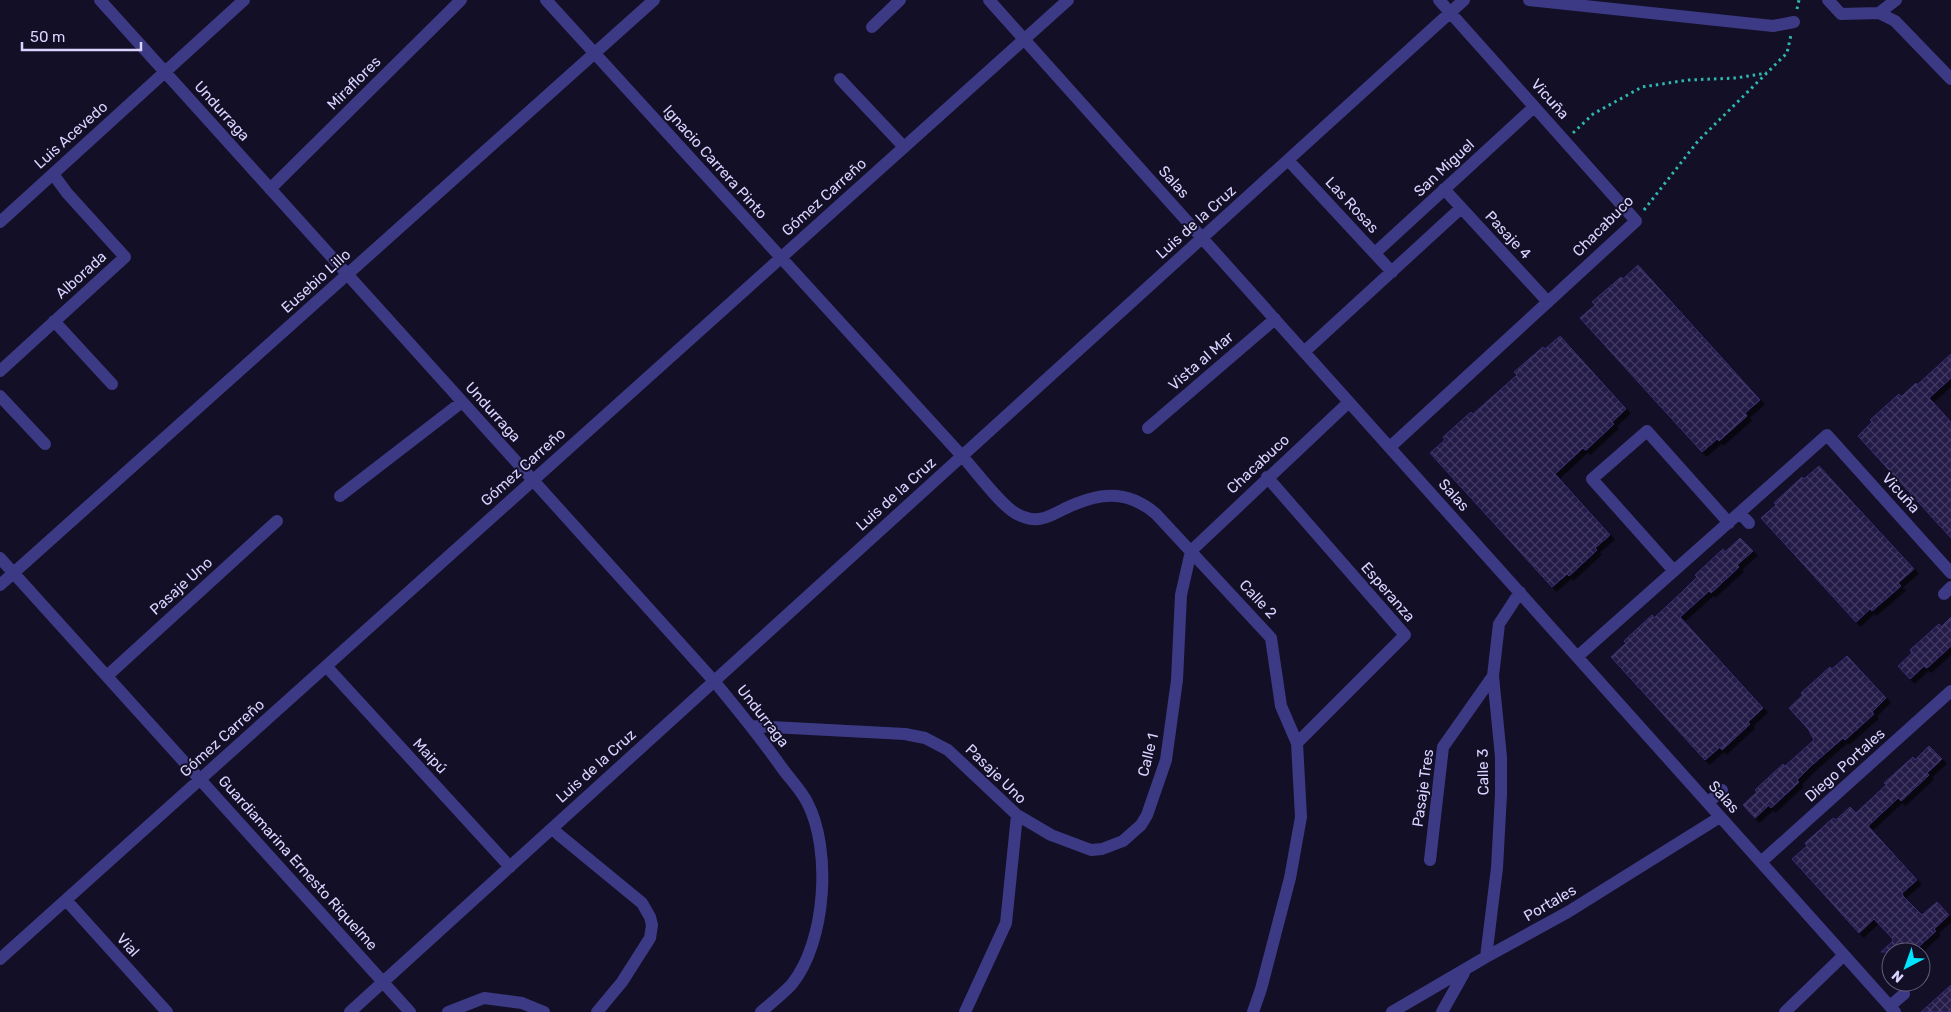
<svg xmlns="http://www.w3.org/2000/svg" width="1951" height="1012" font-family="Rubik,sans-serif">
	<defs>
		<pattern id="building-cross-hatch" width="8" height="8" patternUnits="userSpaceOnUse" patternTransform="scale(1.25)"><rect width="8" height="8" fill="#241b47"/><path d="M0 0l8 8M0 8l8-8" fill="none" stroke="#433b63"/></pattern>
		<filter id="shadow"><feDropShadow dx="4.5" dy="4.5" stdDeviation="0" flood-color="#0009"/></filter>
	</defs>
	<rect width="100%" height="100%" fill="#130f26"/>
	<path fill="url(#building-cross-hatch)" stroke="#3b2d73" filter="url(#shadow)" d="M1638,265L1760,400L1745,413L1747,416L1719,441L1717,439L1702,452L1580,318L1595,305L1592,302L1621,277L1623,279Z
		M1560,336L1626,409L1612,422L1614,424L1586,450L1583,448L1555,474L1610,535L1595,548L1597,550L1569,576L1567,574L1552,587L1430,453L1445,440L1443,437L1471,412L1473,414L1517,375L1514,372L1543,347L1545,349Z
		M1951,354V378L1929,398L1951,422V538L1858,436L1872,422L1870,420L1899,394L1901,397L1916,383L1917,385Z
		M1819,466L1914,569L1898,583L1901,586L1872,611L1870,609L1856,622L1761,518L1776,505L1774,503L1802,477L1804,479Z
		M1740,538L1753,551L1737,565L1739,567L1711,593L1709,591L1680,617L1763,708L1748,722L1750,724L1722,750L1720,747L1705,760L1611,657L1626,643L1624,641L1652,615L1654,618L1683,591L1697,577L1695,575L1723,549L1725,552Z
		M1951,617V646L1927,668L1924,666L1910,679L1898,666L1912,653L1910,650L1939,624L1941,627Z
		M1847,656L1886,698L1872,712L1874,714L1845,740L1843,738L1812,765L1797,780L1799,782L1771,808L1769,805L1755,818L1743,805L1757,792L1755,790L1783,764L1785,766L1814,740L1809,730L1789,708L1803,695L1801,693L1830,667L1832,669Z
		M1929,746L1942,759L1927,773L1929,775L1901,801L1898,798L1868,826L1917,880L1902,893L1903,896L1922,915L1937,902L1949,915L1934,929L1936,931L1913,952H1881L1893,941L1892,938L1874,919L1859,933L1792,859L1807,846L1805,843L1833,818L1836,820L1850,807L1856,813L1886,785L1884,783L1913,757L1915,760Z
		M1951,985V1012H1921Z"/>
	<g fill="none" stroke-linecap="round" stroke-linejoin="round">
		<path stroke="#2fb8b0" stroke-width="3" stroke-dasharray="2.5 4" stroke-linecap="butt" d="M1797,9L1799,0
			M1573,133L1593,114L1642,87L1688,80L1736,78L1767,73
			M1644,210L1698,141L1787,53L1791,35"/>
		<path stroke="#3d3a85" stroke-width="12" d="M100,0L714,681C738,710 761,738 782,768C790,779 801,790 807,802C832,849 826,942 792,984C783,994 771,1003 761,1012
			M546,0L962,456C975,470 1002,507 1017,514C1036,524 1047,518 1064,509C1097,493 1126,488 1156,514L1271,638L1281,706L1297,743L1301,817L1290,878L1261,989L1253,1012
			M989,0L1895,1012
			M1529,0L1773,26L1794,22
			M1828,0L1841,14L1879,13L1895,21L1951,79
			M1879,13L1896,0
			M872,27L900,0
			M840,79L904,147
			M1288,160L1392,272
			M270,189L461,0
			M1444,189L1548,302
			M0,222L244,0
			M1375,253L1534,107
			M54,321L112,384
			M1304,352L1461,208
			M0,371L125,257L67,193L53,174
			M0,396L45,444
			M1148,428L1275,319
			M1390,447L1636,221L1439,0
			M1267,477L1405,635L1297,743
			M340,496L462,402
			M1740,513L1749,523
			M1191,551L1349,402
			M0,558L410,1012
			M1674,571L1592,479L1647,431L1729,523
			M0,585L654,0
			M1944,594L1951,587
			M1577,657L1827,435L1951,573
			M326,666L510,867
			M107,676L277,521
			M752,726L905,734L925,738L948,750L1017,815L1051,835L1091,850L1102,849L1123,841L1141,825L1147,815L1166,760L1177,680L1181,595L1191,551
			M1708,803L1722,790
			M558,834L642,903L650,917L652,925L650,938L622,982L597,1012
			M1430,860L1443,747L1493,676
			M1761,862L1951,691
			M66,900L167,1012
			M1486,957L1497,868L1501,794V757L1493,676L1499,624L1520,592
			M0,959L1068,0
			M1890,1006L1904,994
			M350,1012L1464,0
			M448,1012L484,998L522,1003L544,1012
			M965,1012L1006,923L1017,815
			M1392,1012L1486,957L1568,912L1720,817
			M1442,1012L1464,973
			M1785,1012L1844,955"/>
	</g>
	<g text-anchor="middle" stroke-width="4" stroke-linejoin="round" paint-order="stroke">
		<g font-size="15" fill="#d9d4ff" stroke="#130f26">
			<text transform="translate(354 83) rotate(-45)" y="5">Miraflores</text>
			<text transform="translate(1550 99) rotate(48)" y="5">Vicuña</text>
			<text transform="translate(222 111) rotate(48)" y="5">Undurraga</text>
			<text transform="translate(71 135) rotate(-42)" y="5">Luis Acevedo</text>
			<text transform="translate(715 162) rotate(48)" y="5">Ignacio Carrera Pinto</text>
			<text transform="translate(1444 168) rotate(-43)" y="5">San Miguel</text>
			<text transform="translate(1174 182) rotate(48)" y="5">Salas</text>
			<text transform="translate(824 197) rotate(-42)" y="5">Gómez Carreño</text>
			<text transform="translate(1352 205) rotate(47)" y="5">Las Rosas</text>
			<text transform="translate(1196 222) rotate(-42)" y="5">Luis de la Cruz</text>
			<text transform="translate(1603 226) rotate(-45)" y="5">Chacabuco</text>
			<text transform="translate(1508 235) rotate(47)" y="5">Pasaje 4</text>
			<text transform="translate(81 275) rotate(-42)" y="5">Alborada</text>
			<text transform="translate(316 281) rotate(-42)" y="5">Eusebio Lillo</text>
			<text transform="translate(1201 361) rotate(-41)" y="5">Vista al Mar</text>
			<text transform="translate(493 412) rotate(48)" y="5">Undurraga</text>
			<text transform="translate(1258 464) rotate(-43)" y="5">Chacabuco</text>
			<text transform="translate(523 467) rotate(-42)" y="5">Gómez Carreño</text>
			<text transform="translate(1901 493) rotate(48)" y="5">Vicuña</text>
			<text transform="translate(896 494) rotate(-42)" y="5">Luis de la Cruz</text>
			<text transform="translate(1454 495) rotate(48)" y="5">Salas</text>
			<text transform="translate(181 586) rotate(-42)" y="5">Pasaje Uno</text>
			<text transform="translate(1388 592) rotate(49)" y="5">Esperanza</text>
			<text transform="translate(1258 599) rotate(47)" y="5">Calle 2</text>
			<text transform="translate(763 716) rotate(52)" y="5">Undurraga</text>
			<text transform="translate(222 738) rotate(-42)" y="5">Gómez Carreño</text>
			<text transform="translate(1148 755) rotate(-76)" y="5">Calle 1</text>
			<text transform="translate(430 756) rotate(47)" y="5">Maipú</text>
			<text transform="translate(1845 765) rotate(-42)" y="5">Diego Portales</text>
			<text transform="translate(596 766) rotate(-42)" y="5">Luis de la Cruz</text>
			<text transform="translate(1483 772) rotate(-91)" y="5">Calle 3</text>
			<text transform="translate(996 774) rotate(44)" y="5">Pasaje Uno</text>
			<text transform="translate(1423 788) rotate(-82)" y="5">Pasaje Tres</text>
			<text transform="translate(1724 797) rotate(48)" y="5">Salas</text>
			<text transform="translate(298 863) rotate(48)" y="5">Guardiamarina Ernesto Riquelme</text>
			<text transform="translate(1550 903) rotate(-30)" y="5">Portales</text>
			<text transform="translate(128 945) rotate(48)" y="5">Vial</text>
		</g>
	</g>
	<g transform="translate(1906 967) rotate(221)"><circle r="24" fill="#130f26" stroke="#625e7d"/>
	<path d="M0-4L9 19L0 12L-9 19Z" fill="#00e5ff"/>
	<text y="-8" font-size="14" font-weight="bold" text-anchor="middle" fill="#d9d4ff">N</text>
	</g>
	<path d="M22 42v8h119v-8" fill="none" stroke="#d9d4ff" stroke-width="2.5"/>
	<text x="30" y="42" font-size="15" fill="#d9d4ff" stroke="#130f26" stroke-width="4" paint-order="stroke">50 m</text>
</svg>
